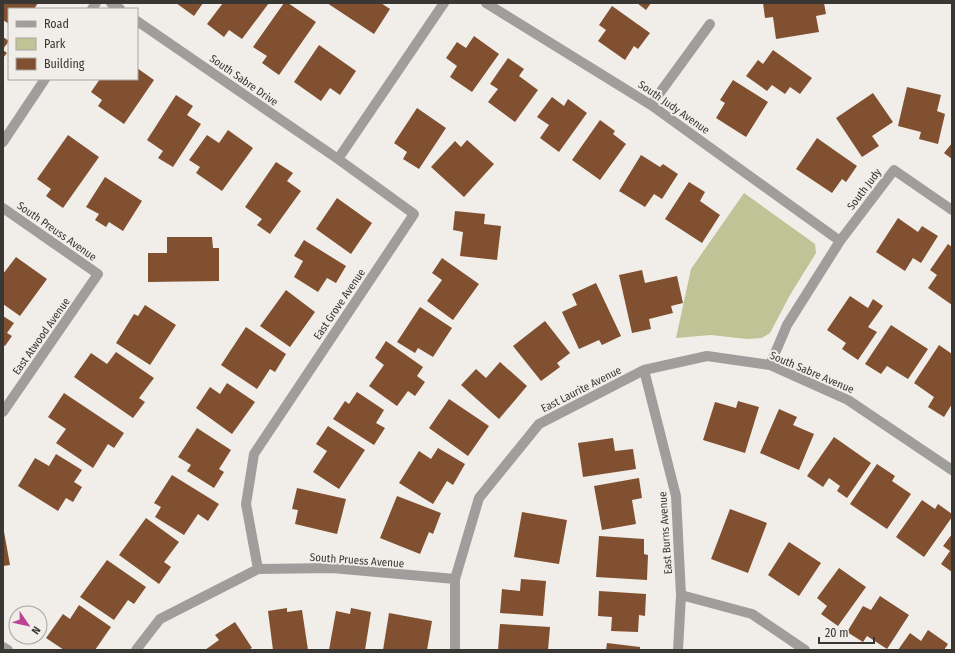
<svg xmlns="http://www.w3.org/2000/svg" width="955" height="653" font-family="'Fira Sans Condensed',sans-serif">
	<rect width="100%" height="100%" fill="#f1eee9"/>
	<path fill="#c0c395" d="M744,193L815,244L816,253L790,295L770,333L762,338L747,339L711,335L676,338L691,269Z"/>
	<path fill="#805030" d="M3,3H38L34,9H9V24L3,20Z
		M176,3H203L194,16Z
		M223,3H269L242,39L229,30L224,37L207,24Z
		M284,3H288L316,22L279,75L262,63L267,56L253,47Z
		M327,3H381L390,9L374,34Z
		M637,3H651L646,10Z
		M763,3H824L826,14L816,16L819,32L776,39L773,17L765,18Z
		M612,6L650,33L638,49L634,46L625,60L598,41L606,30L599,25Z
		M474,36L499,54L472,92L450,77L457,66L446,58L457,42L466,48Z
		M3,37L9,41L3,49Z
		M319,45L356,71L340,95L330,88L321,101L294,82Z
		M3,50L7,53L3,58Z
		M773,50L812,78L800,94L790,87L785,94L772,85L767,91L746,76L758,60L763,64Z
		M508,58L524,69L519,76L538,90L515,122L488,102L498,89L490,84Z
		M137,68L154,80L124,124L98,106L102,100L91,92L100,79H137Z
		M733,80L768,102L746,137L716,118L725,103L720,100Z
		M907,87L941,95L937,111L945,114L938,144L919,139L921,132L898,126Z
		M873,93L893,122L872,136L879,146L862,157L836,118Z
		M176,95L193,106L187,115L201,124L173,167L158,158L163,151L147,140Z
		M552,97L564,106L568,99L587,113L559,152L540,138L549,125L537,117Z
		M417,108L446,128L419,169L403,159L407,152L394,143Z
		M600,120L615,131L613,134L626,144L600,180L572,160Z
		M228,130L253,148L222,191L196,173L200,167L189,160L207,135L219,143Z
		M68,135L99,157L63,208L46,196L51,189L37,179Z
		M817,138L857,166L846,182L842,179L832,193L796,169Z
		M467,140L494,164L464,197L431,167L455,141L461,147Z
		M952,143V159L944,153Z
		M641,155L660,167L663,164L678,174L662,199L654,194L645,207L619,191Z
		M276,162L293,173L287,181L301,191L270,234L257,225L262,219L245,207Z
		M105,177L142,201L123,231L109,222L106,227L95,220L99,214L86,207Z
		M689,182L705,192L700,201L720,215L702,243L665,219Z
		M337,198L372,223L351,254L316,229Z
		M455,211L485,214L484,224L501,226L497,260L460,256L463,232L453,230Z
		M898,218L918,232L922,226L938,236L921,263L913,258L905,271L876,252Z
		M167,237H212L213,248H219V281L148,282V253H167Z
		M304,240L346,266L336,283L327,278L318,292L294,277L303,261L294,256Z
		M948,244L952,247V305L928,288L937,275L930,270Z
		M16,257L47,279L20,316L3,304V274Z
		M442,258L479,284L453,320L427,301L442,280L432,273Z
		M642,270L645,283L677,276L683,303L671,306L673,313L649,319L651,329L632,333L619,275Z
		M596,283L621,336L602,345L599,340L579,349L562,312L577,305L572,294Z
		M286,290L315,312L290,347L260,326Z
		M850,296L868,308L873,299L883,306L868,327L877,332L858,360L842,349L846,343L827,330Z
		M145,305L176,325L150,365L116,343L134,314L138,316Z
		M420,307L452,328L433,357L418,348L415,353L397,342Z
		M3,316L14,323L7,333L12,336L5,346L3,345Z
		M545,321L570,353L557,363L560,367L541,381L513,346Z
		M891,325L928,349L908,379L887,366L881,374L865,364Z
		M246,327L286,354L275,372L270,369L257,389L221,365Z
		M386,341L423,367L417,376L425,382L415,396L408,391L397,406L369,386L384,365L375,358Z
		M939,345L952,354V404L944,417L928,407L934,397L914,383Z
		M116,352L154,378L139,398L145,402L133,418L74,377L91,353L107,364Z
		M500,362L527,386L499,419L461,385L476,369L486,378Z
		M227,383L255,402L232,434L196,408L210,387L220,394Z
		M357,392L384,410L376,423L385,428L374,445L333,419L345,401L349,404Z
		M64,393L124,433L114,448L108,444L93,468L56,443L66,429L48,417Z
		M449,399L489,426L468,456L429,428Z
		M738,401L759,407L745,453L703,440L715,402L736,408Z
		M779,409L797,417L793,425L814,434L799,470L760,453Z
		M328,426L365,450L339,489L313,472L327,451L316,444Z
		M197,428L231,450L219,469L224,472L214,488L187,471L191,465L178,457Z
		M834,437L871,463L847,498L837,491L840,486L829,478L823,487L807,476Z
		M613,438L615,451L633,449L636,469L583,477L578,443Z
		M438,448L465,464L453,485L447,481L433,504L399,483L419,451L431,459Z
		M56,454L82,470L74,482L82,487L73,502L66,498L58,511L18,486L35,458L49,466Z
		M877,464L895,476L892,481L911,494L887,529L850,504Z
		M172,475L219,504L208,521L198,514L184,535L155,517L161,507L154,503Z
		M639,478L642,498L632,500L636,524L602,530L594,486Z
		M297,488L346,499L337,534L295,524L298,510L292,509Z
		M397,496L441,513L433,534L429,532L420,554L380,538Z
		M922,500L935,509L938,504L952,514V517L924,557L896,537Z
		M730,509L767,523L748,573L711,559Z
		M522,512L567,520L559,564L514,557Z
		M146,518L179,542L164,562L171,567L159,584L119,555Z
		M3,526L10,565L3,566Z
		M952,534V572L941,564L950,551L943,546Z
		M599,536L644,539V554L648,555L647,580L596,577Z
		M789,542L821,563L799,596L768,575Z
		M107,560L146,587L134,604L128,600L114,620L80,597Z
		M839,568L866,587L838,626L821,614L827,606L817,598Z
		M521,579L546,581L543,616L500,613L502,589L520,591Z
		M599,591L646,594L645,616L639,615L638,632L611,631L612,617L598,616Z
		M880,596L909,615L887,649L867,636L863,642L847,632L863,606L871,610Z
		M79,605L111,627L95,650H64L46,638L63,614L70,619Z
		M287,608V612L302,610L308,650H273L268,611Z
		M351,608L371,612L365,650H329L336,611L350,614Z
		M389,613L432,621L427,650H383Z
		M235,622L252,648L248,650H205L219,640L215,635Z
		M500,624L550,627L548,650H498Z
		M928,630L948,644L944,650H898L910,633L921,641Z
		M607,643L640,647V650H606Z"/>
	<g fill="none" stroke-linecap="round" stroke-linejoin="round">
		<path stroke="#a09e9c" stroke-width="10" d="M111,3L120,9
			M486,3L651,105L840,241
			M92,9L96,3
			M137,21L338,159
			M651,105L710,24
			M3,142L45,79
			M3,208L98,274L3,412
			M770,365L787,325L840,241L894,170L952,210
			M644,370L676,496L681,595L678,650
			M258,569L246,504L254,454L414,214L338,159L444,3
			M681,595L752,614L805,650
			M3,647L8,650
			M136,650L160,619L258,569L332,568L455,579
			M455,650V579L479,498L539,424L644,370L707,356L770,365L848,400L952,470"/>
	</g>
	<g text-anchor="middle" stroke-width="4" stroke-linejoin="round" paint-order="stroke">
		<g font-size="11" fill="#383734" stroke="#f1eee9">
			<text transform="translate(244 80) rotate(35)" y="4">South Sabre Drive</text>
			<text transform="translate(674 107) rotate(35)" y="4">South Judy Avenue</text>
			<text transform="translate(864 189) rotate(-53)" y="4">South Judy</text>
			<text transform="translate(57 231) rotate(35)" y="4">South Preuss Avenue</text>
			<text transform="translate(339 304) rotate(-56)" y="4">East Grove Avenue</text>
			<text transform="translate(41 336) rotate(-55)" y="4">East Atwood Avenue</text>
			<text transform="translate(812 372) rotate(23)" y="4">South Sabre Avenue</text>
			<text transform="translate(581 389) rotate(-27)" y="4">East Laurite Avenue</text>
			<text transform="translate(665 533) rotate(-94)" y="4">East Burns Avenue</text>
			<text transform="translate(357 560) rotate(4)" y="4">South Pruess Avenue</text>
		</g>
	</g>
	<rect width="955" height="653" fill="none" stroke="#383734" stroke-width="8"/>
	<rect x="8" y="8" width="130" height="72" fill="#f1eee9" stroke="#a7a5a1"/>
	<rect x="16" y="21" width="20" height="6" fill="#a09e9c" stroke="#a7a5a1"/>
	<text x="44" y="28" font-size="12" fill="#383734">Road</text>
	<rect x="16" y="38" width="20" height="12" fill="#c0c395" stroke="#a7a5a1"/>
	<text x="44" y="48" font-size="12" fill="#383734">Park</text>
	<rect x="16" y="58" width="20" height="12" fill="#805030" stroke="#a7a5a1"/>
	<text x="44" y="68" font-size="12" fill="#383734">Building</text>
	<g transform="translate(28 625) rotate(124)"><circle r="19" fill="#f1eee9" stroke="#a7a5a1"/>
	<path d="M0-3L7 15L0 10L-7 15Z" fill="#bd4394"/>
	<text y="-6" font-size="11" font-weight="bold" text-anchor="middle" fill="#383734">N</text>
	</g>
	<path d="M819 637v6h55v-6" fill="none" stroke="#383734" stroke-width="2"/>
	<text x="825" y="637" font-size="12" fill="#383734" stroke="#f1eee9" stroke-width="3" paint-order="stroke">20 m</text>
</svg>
